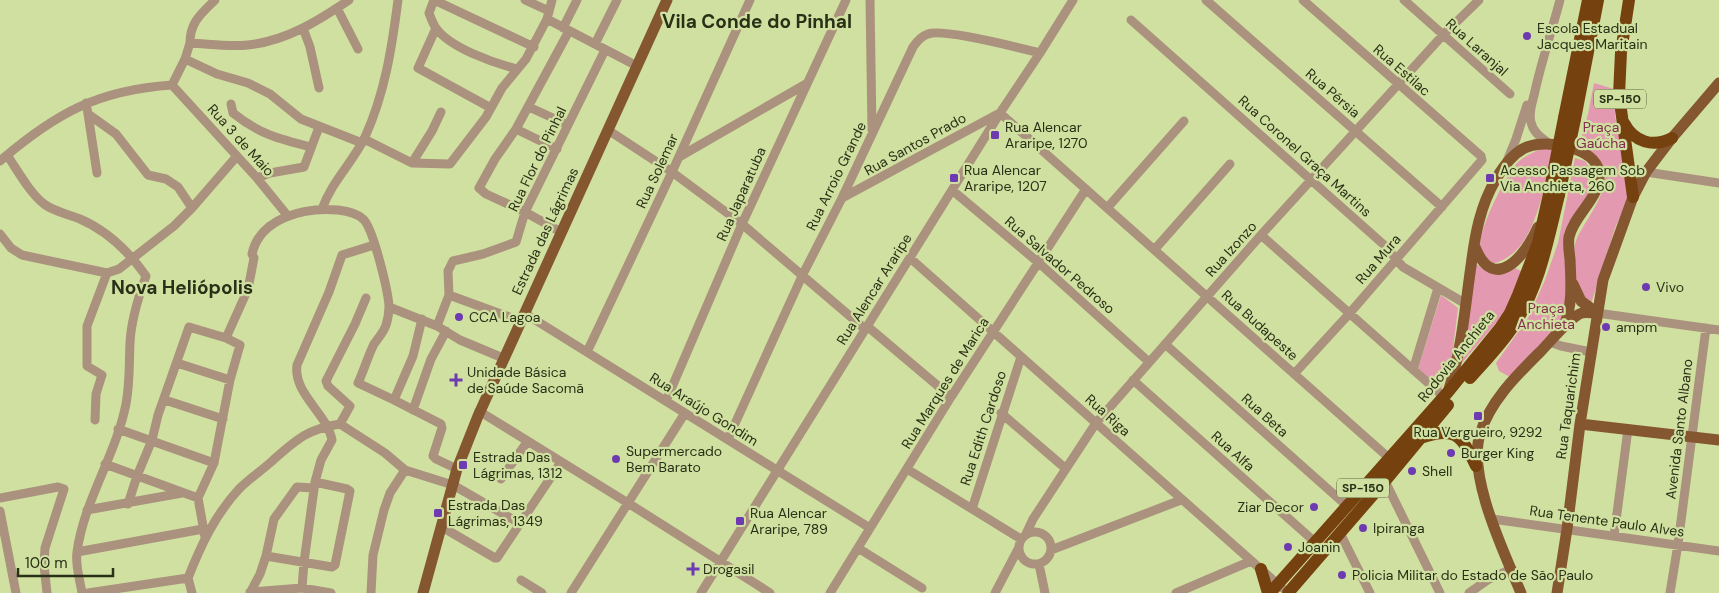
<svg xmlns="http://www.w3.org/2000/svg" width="1719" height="593" font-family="'DM Sans',sans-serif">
	<rect width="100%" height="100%" fill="#d0e0a0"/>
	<path fill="#e39ab0" d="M1594,83L1614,89L1615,116L1621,140L1630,195L1615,228L1591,304C1582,298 1579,290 1576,279C1573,268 1572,249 1577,238C1586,218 1617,184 1600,161C1595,154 1586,150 1579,146L1588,114Z
		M1541,149H1553V152C1543,188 1536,254 1492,264L1482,257C1481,254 1480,250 1480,246C1480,226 1504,179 1517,163C1523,157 1533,152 1541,149Z
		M1575,158L1585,161L1593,173L1588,194L1565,234L1567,279L1564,318L1556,331L1515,373L1508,376L1499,371L1496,363L1528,318L1545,280L1558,243Z
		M1474,262C1491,276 1495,276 1515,268L1523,272L1507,310L1461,364Z
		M1441,295L1458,308L1451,365L1445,373L1441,390L1418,369Z"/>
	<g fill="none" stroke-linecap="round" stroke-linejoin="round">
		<path stroke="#ab927e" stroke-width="9" d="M434,0L429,13C431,18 433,24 436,28C450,48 494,63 517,69
			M434,0L534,47
			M525,0L549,11
			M870,0L872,130
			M1206,0L1442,207
			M1404,0L1510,94
			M337,8L358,49
			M547,19L637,66
			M1131,20L1383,244L1403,267L1466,304
			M303,28L310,47L319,88
			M436,28L418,68L491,108
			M563,28L577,0
			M190,43C190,22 201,14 215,0
			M595,44L617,0
			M185,59L217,74L248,83L270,94L301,119L362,143
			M172,85L257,178L287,215
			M86,103L88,114L116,134L148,175L166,179L178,187L192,208
			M231,104L233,113C259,134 279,139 311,147
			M529,107L568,125
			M1000,113L1389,458
			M88,114L97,173
			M516,129L557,149
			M608,130L672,172L742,224L865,329
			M364,139L412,163L450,164L486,117L502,88L526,59L547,19L552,0
			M1551,145C1542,138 1533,133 1531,122C1528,112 1533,101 1535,91C1542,60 1552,30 1560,0
			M7,155C18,171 29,192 44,204C55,212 68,214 80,219C108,231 129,252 146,276C138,298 131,320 130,343C129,363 130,383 126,404C116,455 84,500 77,552C75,565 80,580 82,593
			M679,157L806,84
			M0,161C56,113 98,90 172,85L185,59L190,43C210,44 229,47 248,45C286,41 318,21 349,0
			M1507,161L1516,139L1527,105
			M412,163L432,131L441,112
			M1646,172L1719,183
			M257,178L270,173L304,167L319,127
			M952,190L1039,263L1149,362
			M842,198L998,114
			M1108,207L1184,121
			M322,209C332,181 353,162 365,137C385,93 392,47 398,0
			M561,232L525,212L486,194L479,188L495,159L516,129L569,31
			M0,234L11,248L22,255L107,273L119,269L174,226L192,208L237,156
			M1261,235L1444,397
			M1155,249L1230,164
			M910,258L1282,588
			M449,295L520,321
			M389,307L437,326L460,340L503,358
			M524,313L870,528
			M1597,313L1719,330
			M422,319L413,356L394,400L441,424L442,428L433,456L436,459L457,469
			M437,326L449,295L448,271L453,261L483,254L516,242L525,212L605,50
			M867,326L951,397
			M1550,342L1561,346L1591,352
			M1165,344L1347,506
			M587,352L672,172L750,0
			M177,363L230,380
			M1413,370L1438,288
			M1294,374L1349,314L1482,160L1481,156L1303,0
			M1133,380L1315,542
			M165,400L223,419
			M666,401L742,224L846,0
			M413,410L431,359L446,331
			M479,411L628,503L770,593
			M1001,413L1065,468
			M95,420L96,394L102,375L87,366V326L107,273
			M340,424L350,406L328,386L326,381L355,324L366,298
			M118,429L214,463
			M728,439L803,274L842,198L913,47C917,41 922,36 928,34C943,28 1020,48 1040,53
			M105,464L198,498
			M907,469L1021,539
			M501,479L527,442
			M1385,481L1440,593
			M0,498L58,487L64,489L45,548L44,565L47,593
			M128,504L137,476L152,440L158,415L189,327L226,338
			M972,509L1021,357
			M87,510L182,493
			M0,511L16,593
			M1492,519L1719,551
			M442,527L495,558H497L561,462
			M1019 548a16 16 0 1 1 32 0a16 16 0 1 1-32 0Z
			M1340,533L1370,593
			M1026,534L1033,519L1096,423L1261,235L1443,35L1479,0
			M1614,536L1628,429
			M205,537L198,498L214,463L230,380L240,345L226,338L248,289L254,258L252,254C260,217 306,207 338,210C346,211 357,213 363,219C373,227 388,291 389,306C389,311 388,319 386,325C384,332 378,338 374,344C368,356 364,370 358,383L394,400
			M858,548L922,588
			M1051,550L1181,500
			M77,552L203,529
			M266,556L332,567L335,565L350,491L347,489L315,482
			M1039,564L1045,593
			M188,578C201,545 215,515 239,489C249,479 261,471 271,462C296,440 307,429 340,424L385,453L405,470L453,485L519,523
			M188,578L192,593
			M521,580L542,593
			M302,588L304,562L315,482L321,460L332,440C327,413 293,394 297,365L329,292L342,255L374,245
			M250,592L302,588L331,593
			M88,593L188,578
			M250,593L260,574L266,556L274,519L297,487L313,488
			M371,593L373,555L384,510L390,493L405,470
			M571,593L685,413
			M701,593L1000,113L1040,53L1073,0
			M830,593L951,397L1086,189
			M995,593L1018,549
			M1176,593L1251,561
			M1469,593L1489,579L1512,569
			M1670,593L1678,544L1706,328"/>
		<path stroke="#845731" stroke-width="11" d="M1475,247C1494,295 1526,255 1538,227
			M1573,284L1581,301L1597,313
			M1449,389C1462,349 1465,307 1471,266C1475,235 1480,206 1496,179C1503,167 1514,152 1527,147C1547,139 1595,147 1599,172C1602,197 1574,214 1569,237C1568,244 1569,252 1570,259C1571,283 1573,304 1564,326
			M1580,424L1719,440
			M423,593L457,469L478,416L667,0
			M1521,593C1504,552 1467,476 1480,434C1490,401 1517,375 1540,352C1549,343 1571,316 1582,313C1586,312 1592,313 1597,313
			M1557,593L1567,529L1580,424L1603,280L1633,197L1646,172L1672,138L1719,83"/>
		<path stroke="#75410e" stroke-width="12" d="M1629,0L1621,52L1619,95L1633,197
			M1564,118L1588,0
			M1575,119L1598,0
			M1624,123C1634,142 1653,148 1672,138
			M1470,378C1485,361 1502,344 1514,325C1540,286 1548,239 1559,195
			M1420,438C1455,426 1461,434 1476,466
			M1261,569L1268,593
			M1270,593L1448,392L1500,328L1510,313L1518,295L1538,243L1549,194
			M1288,593L1385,481L1448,405"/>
		<path stroke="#75410e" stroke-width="12" d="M1549,194L1564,118
			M1559,195L1575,119"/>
	</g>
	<g fill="#6e3ab1" stroke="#d0e0a0" stroke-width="2">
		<circle cx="1527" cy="36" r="5"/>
		<rect x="990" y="130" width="10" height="10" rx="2.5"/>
		<rect x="949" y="173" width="10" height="10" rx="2.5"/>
		<rect x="1485" y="173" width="10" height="10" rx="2.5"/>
		<circle cx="1646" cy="287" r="5"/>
		<circle cx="459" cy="317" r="5"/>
		<circle cx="1606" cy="327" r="5"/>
		<path d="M453.5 372.5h5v5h5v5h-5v5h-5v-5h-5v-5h5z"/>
		<rect x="1473" y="411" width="10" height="10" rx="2.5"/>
		<circle cx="1451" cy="453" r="5"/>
		<circle cx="616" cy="459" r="5"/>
		<rect x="458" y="460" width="10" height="10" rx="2.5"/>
		<circle cx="1412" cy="471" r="5"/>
		<circle cx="1314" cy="507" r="5"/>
		<rect x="433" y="508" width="10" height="10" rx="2.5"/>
		<rect x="735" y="516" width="10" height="10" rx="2.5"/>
		<circle cx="1363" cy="528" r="5"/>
		<circle cx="1288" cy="547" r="5"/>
		<path d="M690.5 561.5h5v5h5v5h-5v5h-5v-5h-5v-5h5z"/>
		<circle cx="1342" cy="575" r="5"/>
	</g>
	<g text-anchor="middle" stroke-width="4.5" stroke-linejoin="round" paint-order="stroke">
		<g fill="#d0e0a0" stroke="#5c6540" stroke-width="1">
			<rect x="1594" y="89.5" width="52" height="19" rx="4"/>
			<rect x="1337" y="478.5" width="52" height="19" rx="4"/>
		</g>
		<g font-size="12" font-weight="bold" fill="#2a3017">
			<text x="1620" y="103">SP-150</text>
			<text x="1363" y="492">SP-150</text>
		</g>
		<g font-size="14" fill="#2a3017" stroke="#d0e0a0" text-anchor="start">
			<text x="1537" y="33">Escola Estadual<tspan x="1537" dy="16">Jacques Maritain</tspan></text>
			<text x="1005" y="132">Rua Alencar<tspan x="1005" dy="16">Araripe, 1270</tspan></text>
			<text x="964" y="175">Rua Alencar<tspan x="964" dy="16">Araripe, 1207</tspan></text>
			<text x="1500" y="175">Acesso Passagem Sob<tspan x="1500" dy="16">Via Anchieta, 260</tspan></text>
			<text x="1656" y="292">Vivo</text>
			<text x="469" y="322">CCA Lagoa</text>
			<text x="1616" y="332">ampm</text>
			<text x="467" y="377">Unidade Básica<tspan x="467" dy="16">de Saúde Sacomã</tspan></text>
			<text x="1478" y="437" text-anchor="middle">Rua Vergueiro, 9292</text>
			<text x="626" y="456">Supermercado<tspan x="626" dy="16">Bem Barato</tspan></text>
			<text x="1461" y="458">Burger King</text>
			<text x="473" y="462">Estrada Das<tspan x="473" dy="16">Lágrimas, 1312</tspan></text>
			<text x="1422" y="476">Shell</text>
			<text x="448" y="510">Estrada Das<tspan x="448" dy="16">Lágrimas, 1349</tspan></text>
			<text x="1304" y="512" text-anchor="end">Ziar Decor</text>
			<text x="750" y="518">Rua Alencar<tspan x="750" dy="16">Araripe, 789</tspan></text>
			<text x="1373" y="533">Ipiranga</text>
			<text x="1298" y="552">Joanin</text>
			<text x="703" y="574">Drogasil</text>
			<text x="1352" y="580">Policia Militar do Estado de São Paulo</text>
		</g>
		<g font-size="14" fill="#2a3017" stroke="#d0e0a0">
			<text transform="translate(1477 47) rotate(42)" y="5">Rua Laranjal</text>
			<text transform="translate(1402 70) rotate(41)" y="5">Rua Estilac</text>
			<text transform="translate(1333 93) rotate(41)" y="5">Rua Pérsia</text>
			<text transform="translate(241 140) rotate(48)" y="5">Rua 3 de Maio</text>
			<text transform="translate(915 144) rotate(-29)" y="5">Rua Santos Prado</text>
			<text transform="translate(1305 156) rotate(42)" y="5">Rua Coronel Graça Martins</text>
			<text transform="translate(537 159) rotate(-64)" y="5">Rua Flor do Pinhal</text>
			<text transform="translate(657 171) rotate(-65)" y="5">Rua Solemar</text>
			<text transform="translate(836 176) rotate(-64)" y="5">Rua Arroio Grande</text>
			<text transform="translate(741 194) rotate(-66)" y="5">Rua Japaratuba</text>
			<text transform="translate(545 231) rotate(-65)" y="5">Estrada das Lágrimas</text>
			<text transform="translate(1231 249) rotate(-48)" y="5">Rua Izonzo</text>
			<text transform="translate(1378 259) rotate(-49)" y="5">Rua Mura</text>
			<text transform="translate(1060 265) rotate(41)" y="5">Rua Salvador Pedroso</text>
			<text transform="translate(874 289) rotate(-58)" y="5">Rua Alencar Araripe</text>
			<text transform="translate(1260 325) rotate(42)" y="5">Rua Budapeste</text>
			<text transform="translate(1456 356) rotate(-51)" y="5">Rodovia Anchieta</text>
			<text transform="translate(945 383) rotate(-58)" y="5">Rua Marques de Marica</text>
			<text transform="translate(1568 406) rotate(-82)" y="5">Rua Taquarichim</text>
			<text transform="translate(704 409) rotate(32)" y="5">Rua Araújo Gondim</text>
			<text transform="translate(1108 415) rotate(42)" y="5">Rua Riga</text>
			<text transform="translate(1265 415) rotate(42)" y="5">Rua Beta</text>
			<text transform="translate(983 428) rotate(-72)" y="5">Rua Edith Cardoso</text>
			<text transform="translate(1679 429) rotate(-83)" y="5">Avenida Santo Albano</text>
			<text transform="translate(1233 451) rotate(42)" y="5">Rua Alfa</text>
			<text transform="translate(1607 521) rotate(8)" y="5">Rua Tenente Paulo Alves</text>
		</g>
		<g font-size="14" fill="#842d4f" stroke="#d0e0a0">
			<text x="1601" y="132">Praça<tspan x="1601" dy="16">Gaúcha</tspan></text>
			<text x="1546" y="313">Praça<tspan x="1546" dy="16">Anchieta</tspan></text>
		</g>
		<g font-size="19" font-weight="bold" fill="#2a3017" stroke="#d0e0a0">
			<text x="757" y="28">Vila Conde do Pinhal</text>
			<text x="182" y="294">Nova Heliópolis</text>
		</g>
	</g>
	<path d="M18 568v8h95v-8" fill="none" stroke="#2a3017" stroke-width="2.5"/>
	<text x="25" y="568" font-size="15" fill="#2a3017" stroke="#d0e0a0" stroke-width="4" paint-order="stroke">100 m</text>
</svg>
